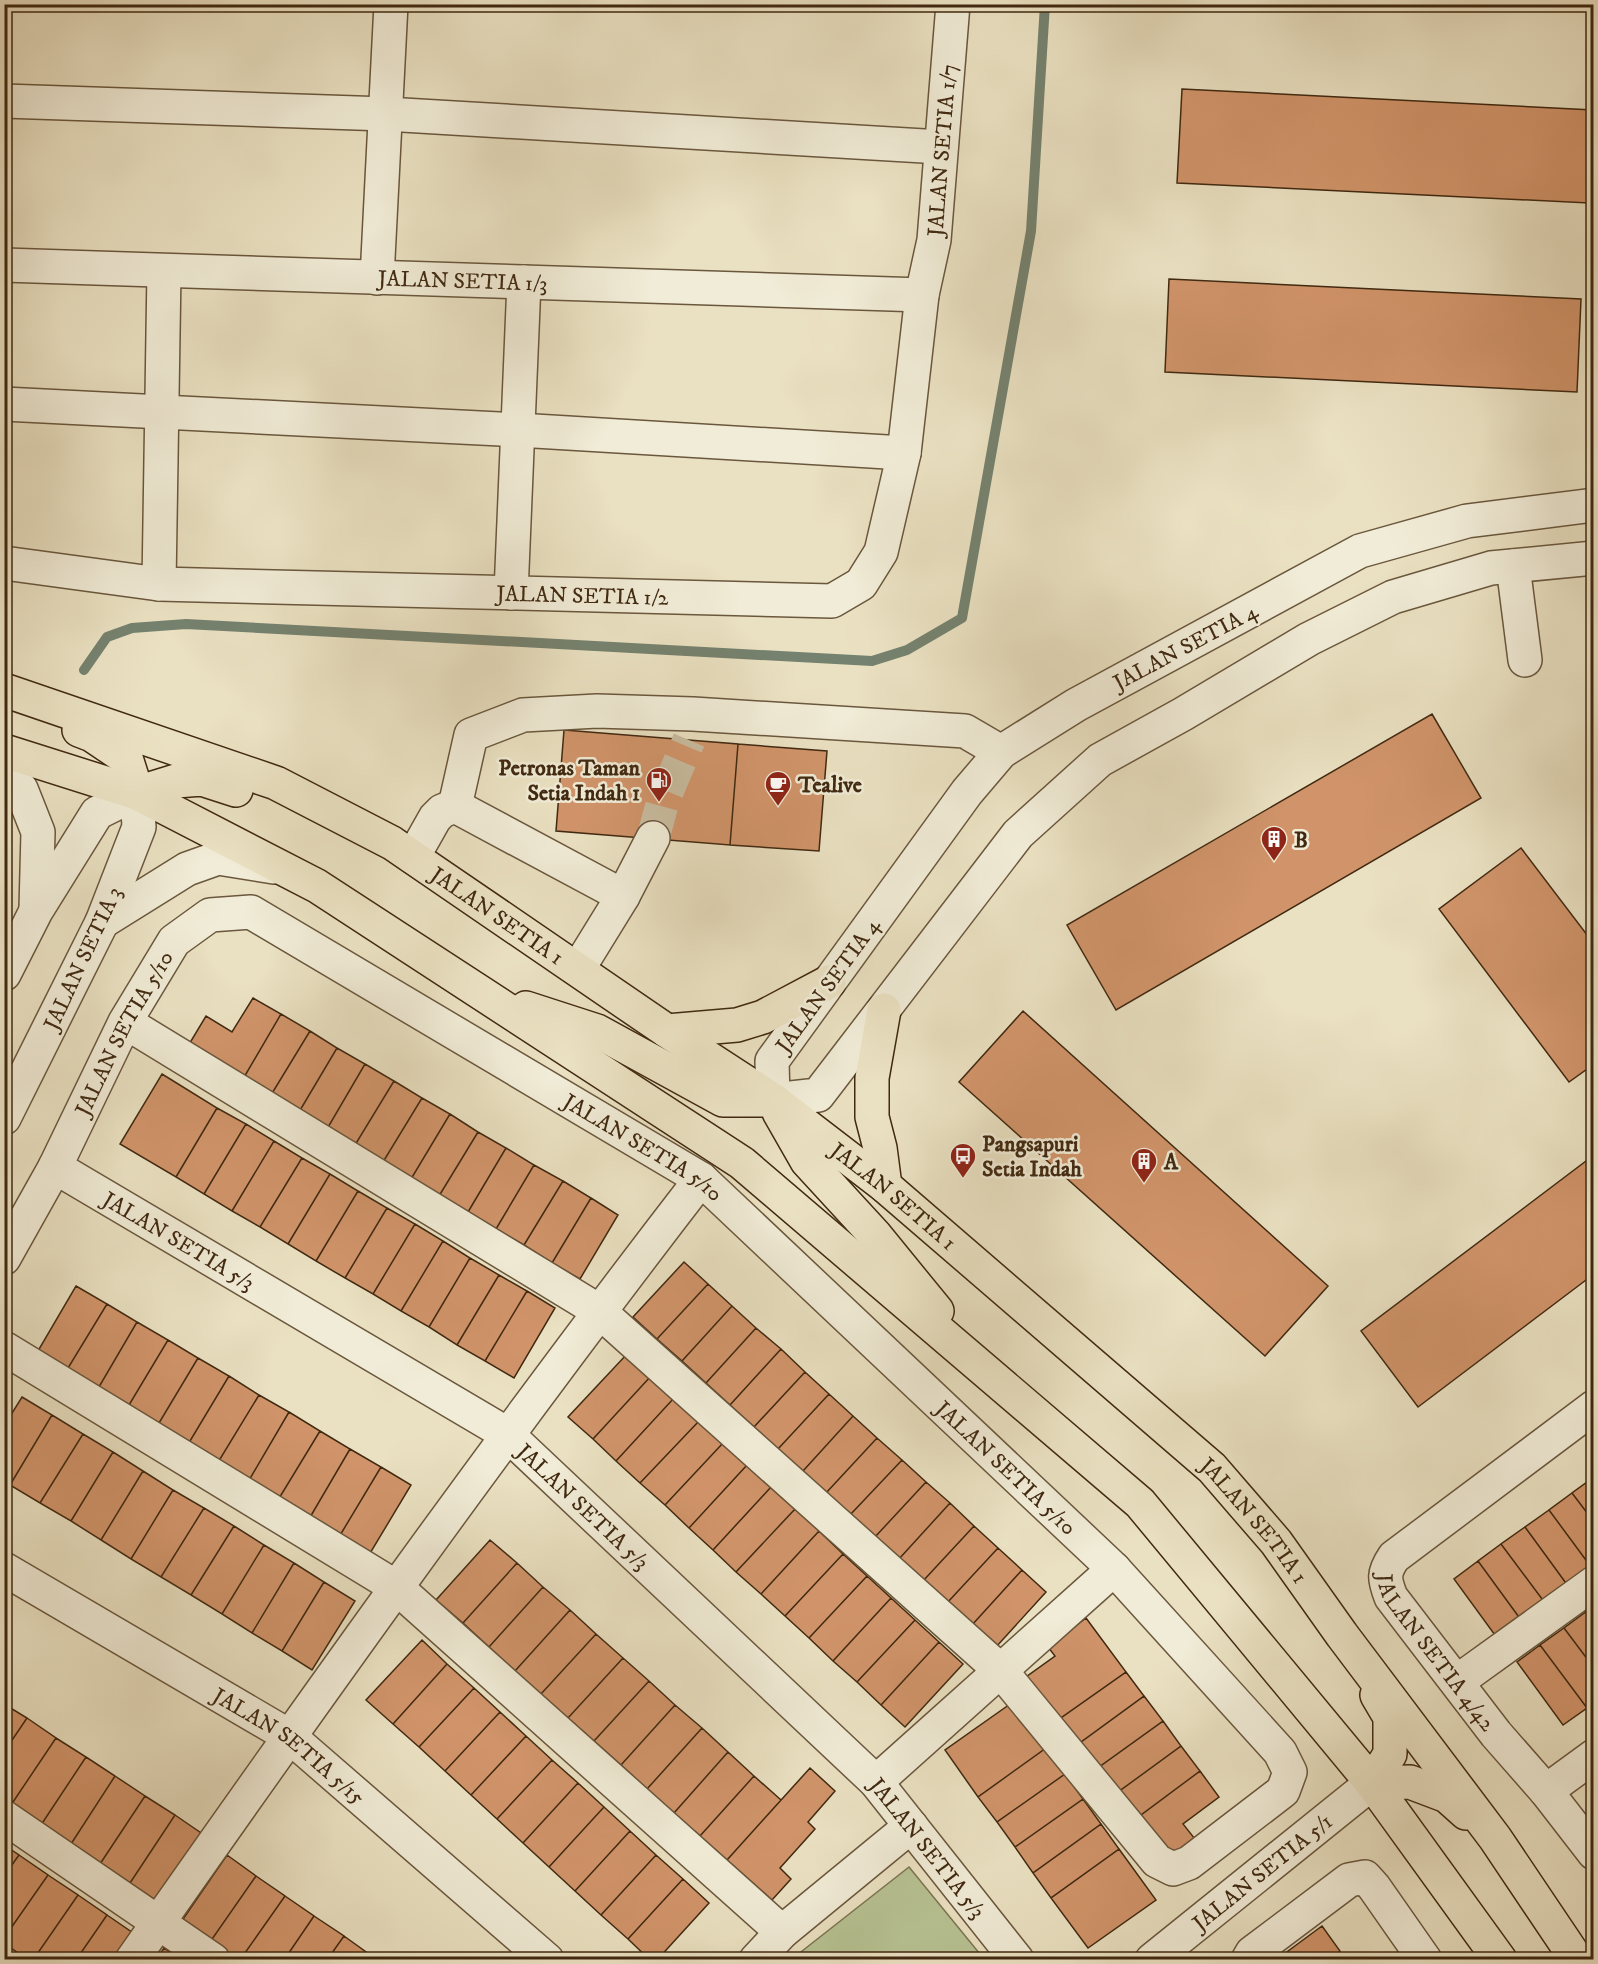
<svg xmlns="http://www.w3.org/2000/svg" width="1598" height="1964" font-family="'IM FELL DW Pica',serif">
	<rect width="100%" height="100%" fill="#eae1c2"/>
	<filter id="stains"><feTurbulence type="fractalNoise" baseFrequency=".00333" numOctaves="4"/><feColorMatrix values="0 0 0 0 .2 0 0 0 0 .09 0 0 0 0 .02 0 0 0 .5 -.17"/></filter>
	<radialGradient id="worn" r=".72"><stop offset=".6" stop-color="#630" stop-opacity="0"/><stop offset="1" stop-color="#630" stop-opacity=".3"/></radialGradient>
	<path fill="#b7c293" stroke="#7c7652" stroke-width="1.5" d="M909,1867L984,1959H792Z"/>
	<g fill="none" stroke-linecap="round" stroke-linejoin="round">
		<path stroke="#75826f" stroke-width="10" d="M84,670L107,637L132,628L186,624L872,661L907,650L962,618L1031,231L1045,4"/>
	</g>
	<path fill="#d1946a" stroke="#402911" stroke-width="1.5" d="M1473,4H1592L1591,10Z
		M1182,89L1593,110L1589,203L1177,183Z
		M1169,279L1581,299L1577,392L1165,372Z
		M1432,714L1481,798L1116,1010L1067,925Z
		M564,730L738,744L730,845L556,831Z
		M738,744L827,751L819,851L730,845Z
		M1521,848L1594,944V1064L1569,1082L1439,909Z
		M253,998L281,1014L243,1079L188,1046L206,1016L232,1032Z
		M1023,1011L1328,1286L1265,1356L959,1082Z
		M281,1014L310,1031L271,1095L243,1079Z
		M310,1031L337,1048L299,1112L271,1095Z
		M337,1048L365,1064L327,1129L299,1112Z
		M365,1064L394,1081L355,1145L327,1129Z
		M162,1074L217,1108L176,1177L120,1144Z
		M394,1081L422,1098L383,1162L355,1145Z
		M422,1098L450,1114L411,1179L383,1162Z
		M217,1108L246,1124L204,1194L176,1177Z
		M450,1114L478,1132L439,1196L411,1179Z
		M246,1124L274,1141L232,1211L204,1194Z
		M478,1132L506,1148L468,1212L439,1196Z
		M274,1141L302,1158L260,1227L232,1211Z
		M506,1148L534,1165L496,1229L468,1212Z
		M1594,1155V1274L1418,1407L1361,1331Z
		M302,1158L330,1174L288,1244L260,1227Z
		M534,1165L563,1181L524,1245L496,1229Z
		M330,1174L358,1191L316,1261L288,1244Z
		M563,1181L591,1198L552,1263L524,1245Z
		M358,1191L387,1208L345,1278L316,1261Z
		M591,1198L618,1215L580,1279L552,1263Z
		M387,1208L415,1224L373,1294L345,1278Z
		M415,1224L443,1241L401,1311L373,1294Z
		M443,1241L470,1258L429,1327L401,1311Z
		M470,1258L499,1275L457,1345L429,1327Z
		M684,1262L708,1284L657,1339L633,1317Z
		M499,1275L527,1291L485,1361L457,1345Z
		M708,1284L732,1306L682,1361L657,1339Z
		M76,1286L107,1304L65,1373L35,1356Z
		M527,1291L555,1308L514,1378L485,1361Z
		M107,1304L137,1322L96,1392L65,1373Z
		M732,1306L756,1328L706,1383L682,1361Z
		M137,1322L168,1340L126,1410L96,1392Z
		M756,1328L781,1349L730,1405L706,1383Z
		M168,1340L198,1358L156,1428L126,1410Z
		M781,1349L805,1372L754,1427L730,1405Z
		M627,1354L651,1376L593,1439L568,1417Z
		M198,1358L229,1376L187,1446L156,1428Z
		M805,1372L829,1394L778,1449L754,1427Z
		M229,1376L259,1395L217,1464L187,1446Z
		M651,1376L674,1398L616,1461L593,1439Z
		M829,1394L853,1416L803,1471L778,1449Z
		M259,1395L289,1412L248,1482L217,1464Z
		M22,1397L52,1415L10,1485L4,1481V1426Z
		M674,1398L699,1421L640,1483L616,1461Z
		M289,1412L320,1431L278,1500L248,1482Z
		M52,1415L83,1434L40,1503L10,1485Z
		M853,1416L877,1438L826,1493L803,1471Z
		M699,1421L723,1443L665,1505L640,1483Z
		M320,1431L350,1449L309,1519L278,1500Z
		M83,1434L113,1452L71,1521L40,1503Z
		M877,1438L902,1460L850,1515L826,1493Z
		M723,1443L747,1465L689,1528L665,1505Z
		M350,1449L381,1467L339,1537L309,1519Z
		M113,1452L143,1471L101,1540L71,1521Z
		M902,1460L926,1482L875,1537L850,1515Z
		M747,1465L771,1487L713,1550L689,1528Z
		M381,1467L411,1485L369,1555L339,1537Z
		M143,1471L173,1490L131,1559L101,1540Z
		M1594,1477V1522L1572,1493Z
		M926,1482L950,1503L899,1559L875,1537Z
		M771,1487L795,1509L736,1572L713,1550Z
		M173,1490L204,1508L161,1577L131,1559Z
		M1572,1493L1594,1522V1571L1549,1510Z
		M950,1503L974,1526L923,1581L899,1559Z
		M204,1508L234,1526L191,1595L161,1577Z
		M795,1509L819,1531L761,1594L736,1572Z
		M1549,1510L1594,1571L1571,1590L1525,1527Z
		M234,1526L264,1545L222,1614L191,1595Z
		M974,1526L998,1548L947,1603L923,1581Z
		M1525,1527L1571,1590L1548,1607L1501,1544Z
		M819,1531L843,1554L785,1616L761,1594Z
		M490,1540L517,1563L463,1623L436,1600Z
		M1501,1544L1548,1607L1524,1624L1478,1561Z
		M264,1545L294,1563L252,1633L222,1614Z
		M998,1548L1022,1570L972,1625L947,1603Z
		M843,1554L867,1576L809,1638L785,1616Z
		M1478,1561L1524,1624L1500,1642L1454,1579Z
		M294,1563L324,1582L282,1651L252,1633Z
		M517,1563L543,1587L489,1647L463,1623Z
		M1022,1570L1046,1592L996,1647L972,1625Z
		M867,1576L891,1598L833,1661L809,1638Z
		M324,1582L355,1601L312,1670L282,1651Z
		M543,1587L570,1610L515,1671L489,1647Z
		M891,1598L915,1620L857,1682L833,1661Z
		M570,1610L596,1634L541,1694L515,1671Z
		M1587,1611L1594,1619V1668L1564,1628Z
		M1086,1618L1126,1672L1058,1720L1026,1677L1055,1656L1048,1647Z
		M915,1620L939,1642L881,1705L857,1682Z
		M1564,1628L1594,1668V1703L1587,1708L1540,1645Z
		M596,1634L623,1658L568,1718L541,1694Z
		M422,1640L447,1664L393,1724L366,1700Z
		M939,1642L963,1664L905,1727L881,1705Z
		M1540,1645L1587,1708L1563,1725L1517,1662Z
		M623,1658L649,1681L594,1741L568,1718Z
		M447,1664L474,1688L419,1747L393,1724Z
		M1126,1672L1144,1696L1077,1745L1058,1720Z
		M649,1681L675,1705L621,1765L594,1741Z
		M474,1688L500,1712L445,1771L419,1747Z
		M1144,1696L1163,1721L1095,1770L1077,1745Z
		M1013,1702L1046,1748L978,1797L945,1750Z
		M4,1704L27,1718L4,1752Z
		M675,1705L702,1728L647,1789L621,1765Z
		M500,1712L526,1736L471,1795L445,1771Z
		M27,1718L56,1738L11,1805L4,1801V1752Z
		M1163,1721L1181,1746L1114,1795L1095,1770Z
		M702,1728L728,1752L674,1813L647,1789Z
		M526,1736L552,1760L497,1819L471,1795Z
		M56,1738L86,1757L41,1825L11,1805Z
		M1181,1746L1200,1771L1133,1821L1114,1795Z
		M1046,1748L1065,1774L997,1822L978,1797Z
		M728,1752L754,1776L700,1836L674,1813Z
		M86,1757L115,1776L71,1844L41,1825Z
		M552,1760L578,1783L523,1843L497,1819Z
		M810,1768L835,1791L808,1822L815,1829L780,1868L791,1879L772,1900L727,1860Z
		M1200,1771L1219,1797L1183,1824L1195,1839L1164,1862L1133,1821Z
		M1065,1774L1083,1799L1015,1847L997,1822Z
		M115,1776L145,1796L100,1864L71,1844Z
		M754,1776L781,1800L727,1860L700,1836Z
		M578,1783L604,1807L549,1867L523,1843Z
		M145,1796L175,1815L130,1883L100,1864Z
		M1083,1799L1101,1824L1033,1873L1015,1847Z
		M604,1807L630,1831L575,1891L549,1867Z
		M175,1815L204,1835L160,1903L130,1883Z
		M1101,1824L1119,1849L1051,1898L1033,1873Z
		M630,1831L656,1855L601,1915L575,1891Z
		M4,1845L19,1855L4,1876Z
		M1119,1849L1156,1900L1088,1948L1051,1898Z
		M19,1855L48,1875L4,1938V1876Z
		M227,1855L256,1876L210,1942L181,1922Z
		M656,1855L683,1879L628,1939L601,1915Z
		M48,1875L78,1895L33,1960H28L4,1943V1938Z
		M256,1876L285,1896L240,1960H235L210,1942Z
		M683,1879L709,1903L657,1960H650L628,1939Z
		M78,1895L107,1915L76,1960H33Z
		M285,1896L314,1916L284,1960H240Z
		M107,1915L136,1935L119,1960H76Z
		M314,1916L344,1936L327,1960H284Z
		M1322,1926L1340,1951L1329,1960H1276Z
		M344,1936L373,1957L371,1960H327Z
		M164,1948L181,1960H156Z"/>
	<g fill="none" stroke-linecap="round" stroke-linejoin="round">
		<path stroke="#c8bc9f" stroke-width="33" stroke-dasharray="33 16" stroke-linecap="butt" d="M653,838L663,801L689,740"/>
		<g stroke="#6a573d" stroke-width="36">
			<g id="minor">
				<path d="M4,101L386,114L941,147"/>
				<path id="s1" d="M4,265L922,295"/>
				<path d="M377,278L391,4"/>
				<path d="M4,404L518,430L904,453"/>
				<path d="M1594,505L1467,521L1360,551L1076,705L1001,752L967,792L772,1061L773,1100L818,1095L1018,834L1100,760L1183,714L1309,639L1393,597L1491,568L1594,558"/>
				<path id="s2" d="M4,563L159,584L832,601L861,584L881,552L904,453L922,295L934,240L953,4"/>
				<path d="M1513,566L1525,660"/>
				<path d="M159,584L164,271"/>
				<path d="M511,593L524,282"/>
				<path d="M4,771L21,789L38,832L36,909"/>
				<path d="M455,806L471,735L523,715L597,711L693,714L965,731L1001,752"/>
				<path d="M413,857L435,818L442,811L455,806L623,896L578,969"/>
				<path d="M623,896L653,838"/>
				<path d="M102,922L187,869L218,858L274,867"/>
				<path d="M4,974L36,911L97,813L137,793L139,827L102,922L4,1118"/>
				<path id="s3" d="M55,1167L507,1434L876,1782L1017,1960"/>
				<path id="s4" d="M4,1258L55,1167L125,1022L174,941L210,915L251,912L701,1179L1114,1569L1280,1752L1290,1772L1283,1791L1189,1863L1173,1869L1157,1861L1001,1671L599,1311L125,1022"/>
				<path d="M4,1348L396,1587L782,1932"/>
				<path id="s5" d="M1594,1407L1394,1557C1383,1573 1384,1579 1391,1597L1496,1734L1546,1791L1594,1853"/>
				<path id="s6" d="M4,1569L289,1736L547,1960"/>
				<path d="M1458,1681L1594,1583"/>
				<path d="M876,1782L1114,1569"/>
				<path d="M1546,1791L1594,1756"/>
				<path d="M4,1817L213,1960"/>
				<path d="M132,1960C317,1696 504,1434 701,1179"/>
				<path d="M756,1960L782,1932L911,1826"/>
				<path id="s7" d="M1152,1960L1372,1783"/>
				<path d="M1248,1960L1252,1953L1349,1880L1365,1877L1374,1887L1425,1960"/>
			</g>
		</g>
		<g stroke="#402911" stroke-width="36">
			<g id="major">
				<path id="s8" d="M4,690L276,783L392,843L667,1031L773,1100L885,1186L1212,1468L1276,1542L1342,1635L1495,1838L1577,1960"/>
				<path d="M79,730L92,735L126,758L137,793"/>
				<path d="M4,751L137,793L317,886L742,1163L1140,1503L1372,1783L1500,1960"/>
				<path d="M137,793L176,781L202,779L236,790"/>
				<path d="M526,1008L597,1031L723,1100H773"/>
				<path d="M884,1010L872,1078V1117L880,1148L885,1186"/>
				<path d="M667,1031L737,1025L763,1017L829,982"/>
				<path d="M779,1112L807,1161L875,1235L937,1311"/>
				<path d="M1372,1783L1390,1754V1717L1377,1695"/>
				<path d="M1372,1783L1410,1782L1447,1796L1466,1813"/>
			</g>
		</g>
		<use href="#minor" stroke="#f1ecd7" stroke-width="33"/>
		<use href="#major" stroke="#eae1c2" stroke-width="33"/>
	</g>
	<defs>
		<g id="fuel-pin" transform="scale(1.35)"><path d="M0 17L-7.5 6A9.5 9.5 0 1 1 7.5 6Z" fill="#8f2418" stroke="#f1ecd7"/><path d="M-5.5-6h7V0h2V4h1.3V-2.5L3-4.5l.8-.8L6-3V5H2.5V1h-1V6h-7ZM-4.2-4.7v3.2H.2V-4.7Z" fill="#fff"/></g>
		<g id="cafe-pin" transform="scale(1.35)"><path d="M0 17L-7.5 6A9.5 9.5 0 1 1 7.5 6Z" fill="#8f2418" stroke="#f1ecd7"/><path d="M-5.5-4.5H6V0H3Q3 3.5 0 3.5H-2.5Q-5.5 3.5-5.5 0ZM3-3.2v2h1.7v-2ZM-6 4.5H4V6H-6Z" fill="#fff"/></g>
		<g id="building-pin" transform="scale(1.35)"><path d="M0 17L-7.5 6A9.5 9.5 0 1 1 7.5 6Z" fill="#8f2418" stroke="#f1ecd7"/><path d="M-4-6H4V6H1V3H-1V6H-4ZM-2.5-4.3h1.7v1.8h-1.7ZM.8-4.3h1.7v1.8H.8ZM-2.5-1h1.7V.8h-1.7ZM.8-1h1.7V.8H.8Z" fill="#fff"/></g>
		<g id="bus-pin" transform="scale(1.35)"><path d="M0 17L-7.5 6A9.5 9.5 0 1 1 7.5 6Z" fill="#8f2418" stroke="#f1ecd7"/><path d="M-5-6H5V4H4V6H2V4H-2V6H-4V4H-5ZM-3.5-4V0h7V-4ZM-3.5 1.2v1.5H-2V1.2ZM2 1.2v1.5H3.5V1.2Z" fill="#fff"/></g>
	</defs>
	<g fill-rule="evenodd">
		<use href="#fuel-pin" x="659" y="780"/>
		<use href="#cafe-pin" x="778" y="784"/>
		<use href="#building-pin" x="1274" y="839"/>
		<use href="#bus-pin" x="963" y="1156"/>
		<use href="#building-pin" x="1144" y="1161"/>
	</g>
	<g text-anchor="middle" stroke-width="5" stroke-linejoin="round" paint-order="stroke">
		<g font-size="22" fill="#402911" stroke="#f1ecd7">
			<text dy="8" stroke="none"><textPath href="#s2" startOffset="1308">JALAN SETIA 1/7</textPath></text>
			<text dy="8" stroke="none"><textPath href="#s1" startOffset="459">JALAN SETIA 1/3</textPath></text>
			<text dy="8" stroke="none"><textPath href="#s2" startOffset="580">JALAN SETIA 1/2</textPath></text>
			<text transform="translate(1185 646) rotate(-28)" y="8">JALAN SETIA 4</text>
			<text dy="8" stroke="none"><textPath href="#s8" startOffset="546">JALAN SETIA 1</textPath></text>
			<text transform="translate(82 958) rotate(-65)" y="8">JALAN SETIA 3</text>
			<text transform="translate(827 985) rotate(-54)" y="8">JALAN SETIA 4</text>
			<text dy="8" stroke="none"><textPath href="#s4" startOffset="255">JALAN SETIA 5/10</textPath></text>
			<text dy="8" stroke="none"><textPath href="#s4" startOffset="903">JALAN SETIA 5/10</textPath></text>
			<text dy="8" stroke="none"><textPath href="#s8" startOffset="1032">JALAN SETIA 1</textPath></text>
			<text dy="8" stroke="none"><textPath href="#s3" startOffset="144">JALAN SETIA 5/3</textPath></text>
			<text dy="8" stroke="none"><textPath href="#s4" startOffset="1389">JALAN SETIA 5/10</textPath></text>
			<text dy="8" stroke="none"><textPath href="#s3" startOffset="630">JALAN SETIA 5/3</textPath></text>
			<text dy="8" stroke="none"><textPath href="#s8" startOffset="1518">JALAN SETIA 1</textPath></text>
			<text dy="8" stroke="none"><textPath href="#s5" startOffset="363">JALAN SETIA 4/42</textPath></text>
			<text dy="8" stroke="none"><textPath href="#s6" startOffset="336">JALAN SETIA 5/15</textPath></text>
			<text dy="8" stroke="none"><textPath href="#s3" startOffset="1116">JALAN SETIA 5/3</textPath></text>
			<text dy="8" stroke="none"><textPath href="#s7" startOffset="141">JALAN SETIA 5/1</textPath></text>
		</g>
		<g font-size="22" font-weight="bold" fill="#402911" stroke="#f1ecd7" text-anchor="start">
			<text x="640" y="775" text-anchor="end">Petronas Taman<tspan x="640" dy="25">Setia Indah 1</tspan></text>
			<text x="798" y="792">Tealive</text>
			<text x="1294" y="847">B</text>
			<text x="982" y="1151">Pangsapuri<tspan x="982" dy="25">Setia Indah</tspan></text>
			<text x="1164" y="1169">A</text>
		</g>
	</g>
	<rect width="1598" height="1964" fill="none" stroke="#eae1c2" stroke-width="24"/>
	<rect x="6" y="6" width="1586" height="1952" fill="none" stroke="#402911" stroke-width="3"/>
	<rect x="12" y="12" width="1574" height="1940" fill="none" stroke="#402911" stroke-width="1.5"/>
	<rect width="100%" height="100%" filter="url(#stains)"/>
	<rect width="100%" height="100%" fill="url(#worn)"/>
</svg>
